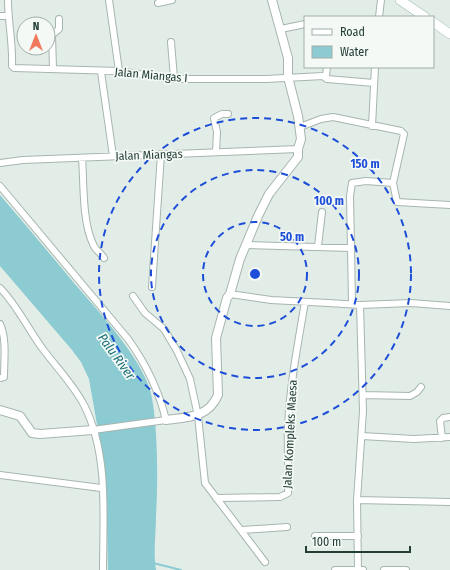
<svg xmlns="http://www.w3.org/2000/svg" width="450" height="570" font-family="'Fira Sans Condensed',sans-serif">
	<rect width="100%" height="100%" fill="#e3ede8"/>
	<path fill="#8bcbd1" d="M0,195C25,224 50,254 74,283C98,311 146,362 152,398C158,432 158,481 156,516C156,535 153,551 156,570H108L106,487L102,453L89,379L81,362L72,350L0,266Z"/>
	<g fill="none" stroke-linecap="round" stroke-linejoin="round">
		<path stroke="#8bcbd1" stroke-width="2" d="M153,563L181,570"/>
		<g stroke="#a6b5af" stroke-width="8">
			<path id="minor" d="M8,0C8,22 13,43 12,66L14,68L119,71L170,79H266L323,76L327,79L374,83
				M109,0L119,71
				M158,3L172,0
				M0,16H8
				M379,17L381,0
				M281,29L305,24
				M171,42L174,78
				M53,68L52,35L59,29V19
				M101,72L113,156
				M326,76L327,67
				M372,126L375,67
				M216,152L217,132L214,118L222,114H228
				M82,158C84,183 82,221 93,244C95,250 101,253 104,258
				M0,163L23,160L298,149
				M393,183L397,202L450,205
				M0,186L128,339C146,364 159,391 166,420L93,430
				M246,245L351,248L350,196L352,183L366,181L393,183L404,134L401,131L333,117L321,119L300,127
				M318,246L322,212
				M351,248L352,304
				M152,287L161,154
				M0,288C17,305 28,329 42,348C56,367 73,384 84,405C109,454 103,516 103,570
				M230,294L271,300L328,303L360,305L411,303L450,306
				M133,296L145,313L164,329L177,351L190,379L198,416L205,483L265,562
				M360,305L363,411L357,500L358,570H363
				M0,324C7,339 4,361 4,377L0,378
				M363,395L410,396L417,392L421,387
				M362,436L414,439L450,437
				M442,438L440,421L443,418L450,417
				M0,475L101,488
				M216,498L280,497L288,493C289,471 287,449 288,426C290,384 298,343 305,302
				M357,500L450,502
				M242,530L287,527
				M315,536H358
				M335,570H358
				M384,570H406"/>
		</g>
		<g stroke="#a6b5af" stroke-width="10">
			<path id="tertiary" d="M0,410L20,416L32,433L40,434L93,430
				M166,420C188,417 208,418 218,395L216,338L227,298L230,294L240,259L258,216L269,194L298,157V149L301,139L298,116L288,77V58L272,0"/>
		</g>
		<g stroke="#a1b9af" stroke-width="10">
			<path id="secondary" d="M400,0L425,17
				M433,22L450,34"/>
		</g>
		<use href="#minor" stroke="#fff" stroke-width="6"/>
		<use href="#tertiary" stroke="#fff" stroke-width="8"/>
		<use href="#secondary" stroke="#fff" stroke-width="9"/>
	</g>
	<g fill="none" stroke="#1d4ed8" stroke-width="2" stroke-dasharray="7 5">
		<circle cx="255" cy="274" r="52"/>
		<circle cx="255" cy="274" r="104"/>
		<circle cx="255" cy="274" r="156"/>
	</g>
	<g text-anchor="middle" stroke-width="3.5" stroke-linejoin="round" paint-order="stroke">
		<g font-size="12" fill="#233e35" stroke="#f4f9f6">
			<text transform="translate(151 75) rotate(5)" y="4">Jalan Miangas I</text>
			<text transform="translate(149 155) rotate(-2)" y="4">Jalan Miangas</text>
			<text transform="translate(290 434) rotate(-87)" y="4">Jalan Kompleks Maesa</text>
		</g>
		<g font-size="13" font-style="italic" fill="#1d717a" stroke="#f4f9f6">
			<text transform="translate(117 356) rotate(54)" y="5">Palu River</text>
		</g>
	</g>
	<circle cx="255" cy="274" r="6" fill="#1d4ed8" stroke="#f4f9f6" stroke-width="2"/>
	<g font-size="12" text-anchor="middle" font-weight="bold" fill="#1d4ed8" stroke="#f4f9f6" stroke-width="3.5" stroke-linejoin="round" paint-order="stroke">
		<text x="365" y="168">150 m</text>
		<text x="329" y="205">100 m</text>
		<text x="292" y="241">50 m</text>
	</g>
	<rect x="304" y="16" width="130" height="52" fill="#f4f9f6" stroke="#a0aea9"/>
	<rect x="312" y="29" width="20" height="6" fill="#ffffff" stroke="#a0aea9"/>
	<text x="340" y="36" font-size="12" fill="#233e35">Road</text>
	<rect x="312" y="46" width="20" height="12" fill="#8bcbd1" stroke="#a0aea9"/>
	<text x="340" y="56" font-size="12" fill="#233e35">Water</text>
	<g transform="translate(36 36)"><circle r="19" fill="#f4f9f6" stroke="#a0aea9"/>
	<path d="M0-3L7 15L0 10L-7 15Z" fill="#f1775d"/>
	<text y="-6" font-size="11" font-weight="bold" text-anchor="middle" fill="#233e35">N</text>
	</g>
	<path d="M306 546v6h104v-6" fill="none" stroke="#233e35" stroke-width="2"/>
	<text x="312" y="546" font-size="12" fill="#233e35" stroke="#f4f9f6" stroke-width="3" paint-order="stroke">100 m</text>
</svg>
